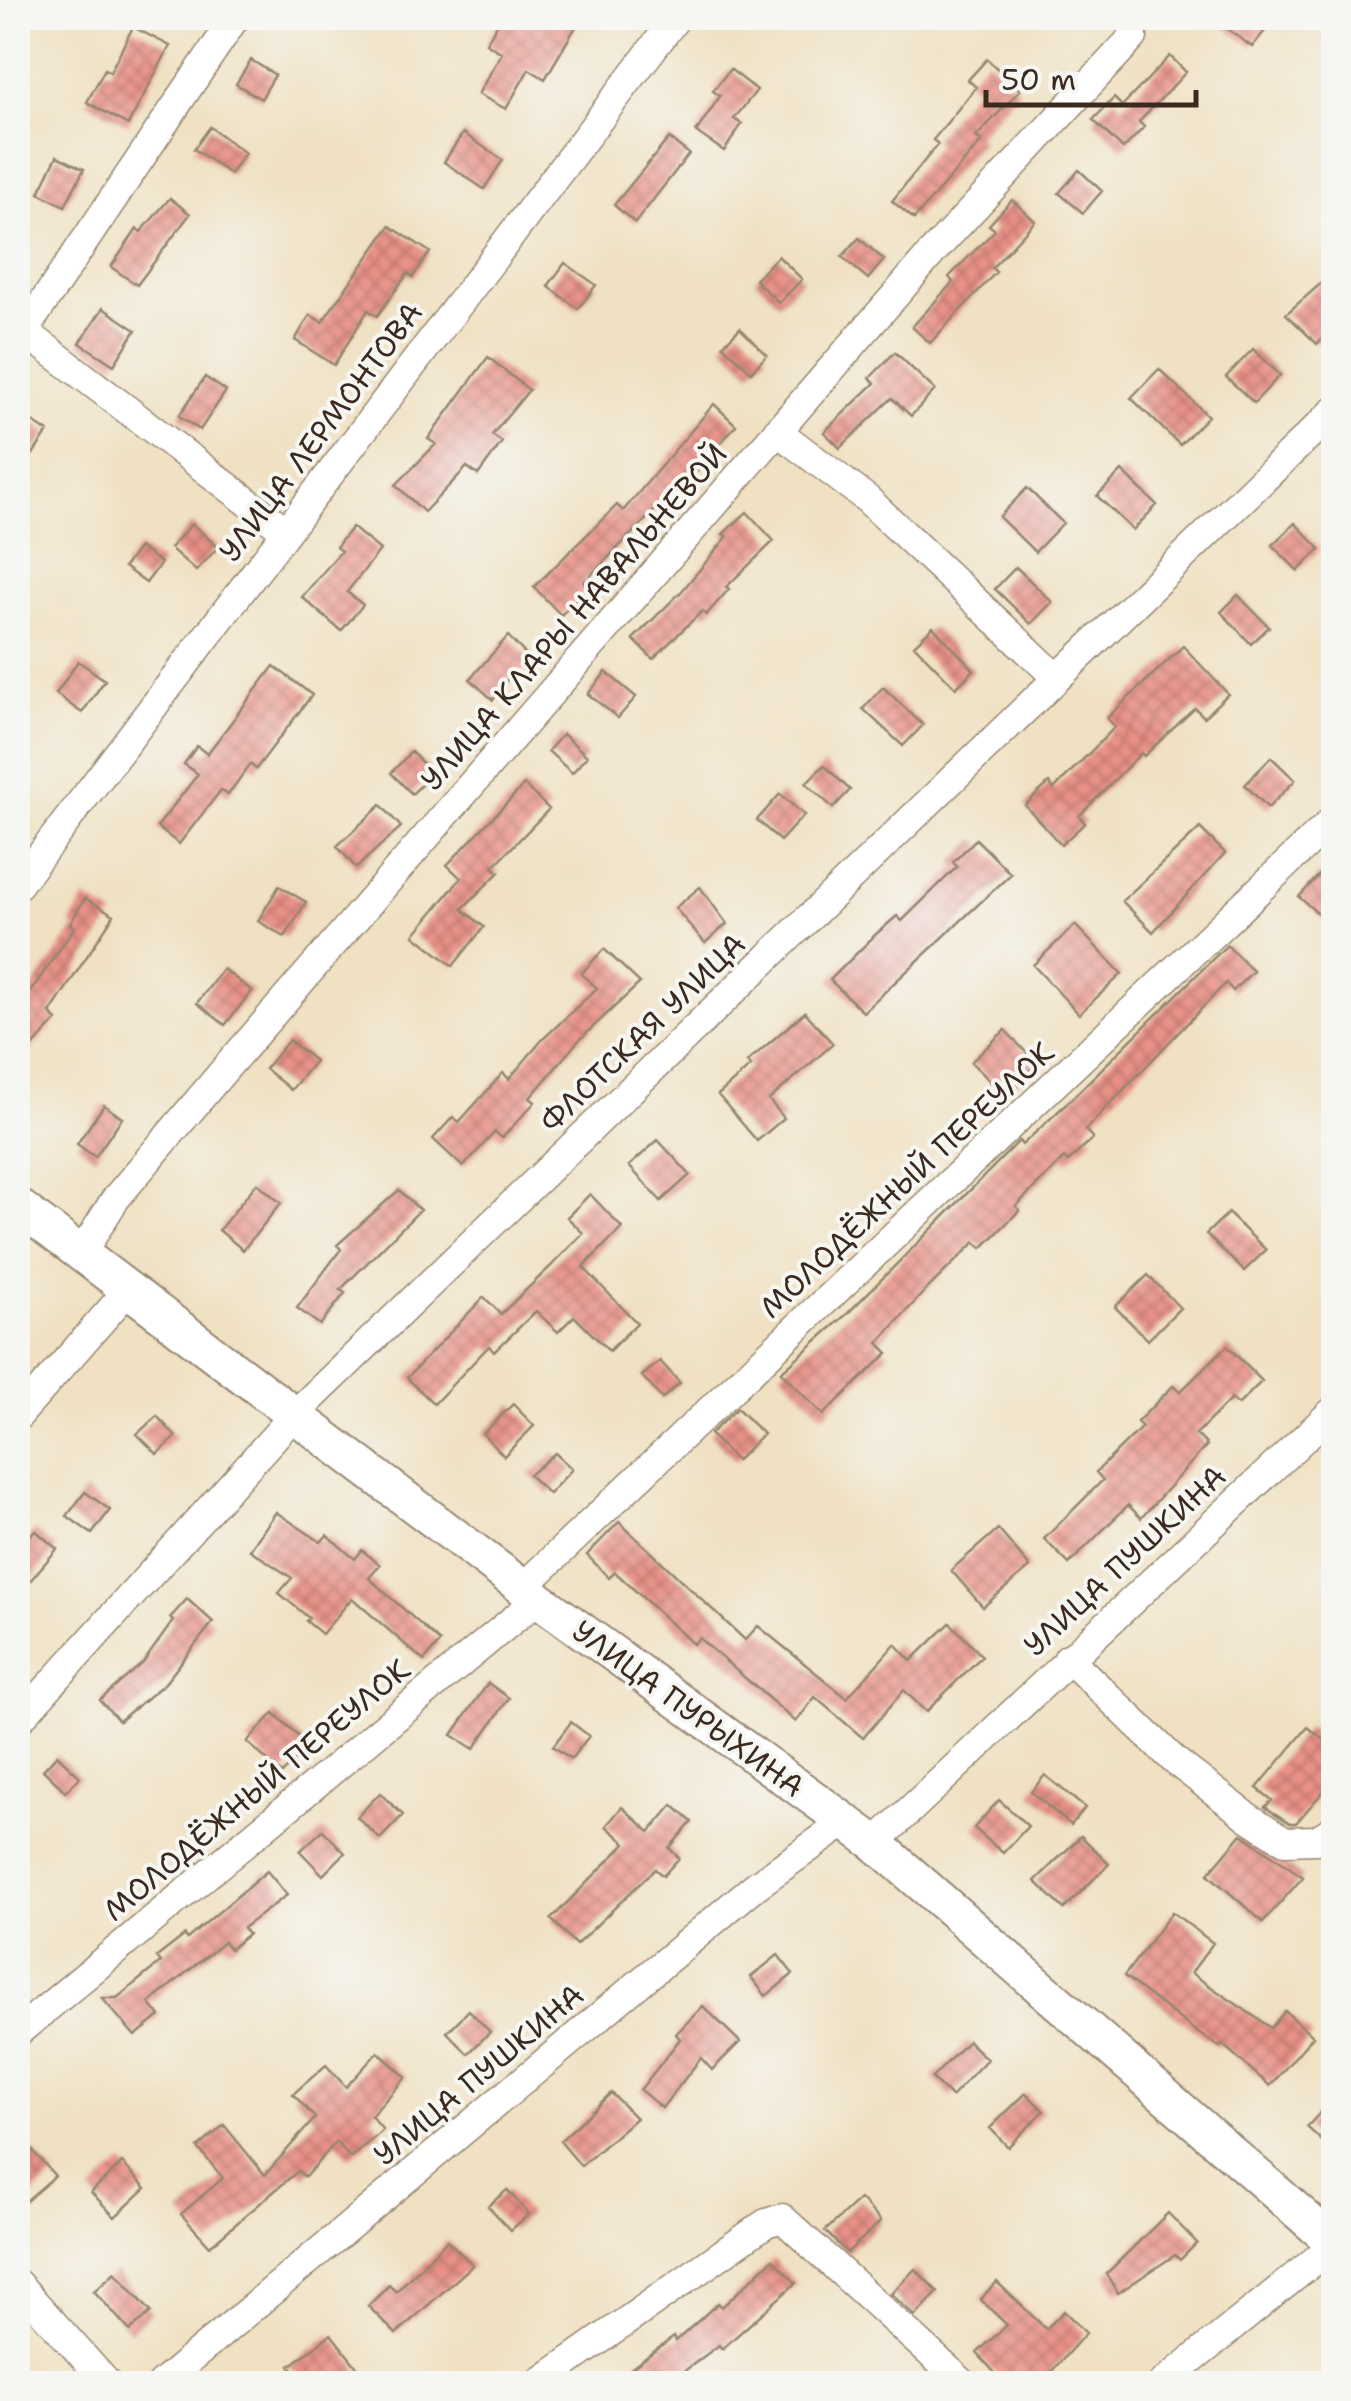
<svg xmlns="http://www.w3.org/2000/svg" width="1351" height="2401" font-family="'Shantell Sans',sans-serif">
	<defs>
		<pattern id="building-cross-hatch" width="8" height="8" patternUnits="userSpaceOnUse" patternTransform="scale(2.5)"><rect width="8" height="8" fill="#e99288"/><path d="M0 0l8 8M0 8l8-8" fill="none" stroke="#be776f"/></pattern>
	</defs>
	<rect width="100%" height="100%" fill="#f6f6f2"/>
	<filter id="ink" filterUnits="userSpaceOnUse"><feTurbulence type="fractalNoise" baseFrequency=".01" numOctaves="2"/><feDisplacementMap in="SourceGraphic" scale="20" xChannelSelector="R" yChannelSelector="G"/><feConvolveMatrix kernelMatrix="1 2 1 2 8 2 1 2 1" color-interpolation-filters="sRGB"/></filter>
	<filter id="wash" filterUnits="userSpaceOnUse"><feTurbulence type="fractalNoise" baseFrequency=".0048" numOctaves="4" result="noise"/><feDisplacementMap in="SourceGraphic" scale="40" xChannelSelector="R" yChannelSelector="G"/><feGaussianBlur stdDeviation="2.25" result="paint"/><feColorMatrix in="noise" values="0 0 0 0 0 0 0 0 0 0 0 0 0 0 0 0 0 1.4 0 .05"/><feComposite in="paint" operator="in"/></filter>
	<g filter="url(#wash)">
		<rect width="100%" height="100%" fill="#f0e1c3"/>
		<g id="blocks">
			<path fill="url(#building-cross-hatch)" d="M501,18H581L545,79L529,69L506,109L478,94L502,53L486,43Z
				M1213,18H1275L1252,47Z
				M133,27L170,46L128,125L87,102L105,69L110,72Z
				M1170,56L1186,72L1139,122L1144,127L1123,149L1093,120L1114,98L1122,106Z
				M987,59L1020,90L976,137L982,141L914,219L892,201L938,144L933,140L976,87L968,80Z
				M251,60L275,75L261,99L236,84Z
				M730,69L757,90L734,119L742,124L724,151L696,132L720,96L713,91Z
				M210,127L245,153L230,174L194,149Z
				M463,133L503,160L484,189L444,162Z
				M669,138L689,154L635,223L614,205Z
				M57,156L84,169L65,206L39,193Z
				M1079,170L1102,191L1083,213L1059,193Z
				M170,198L190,214L137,285L111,267L137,229L141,232Z
				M1012,200L1035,221L992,268L996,272L930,343L912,327L953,282L949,277L995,230L989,225Z
				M390,226L430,252L413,277L408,273L377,316L368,310L334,365L295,340L310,315L322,322Z
				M859,238L884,260L868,279L842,257Z
				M778,256L802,279L779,303L755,280Z
				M565,263L596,285L578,309L548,286Z
				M1334,272V327L1317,344L1286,314Z
				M103,308L136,330L114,365L80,343Z
				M740,328L767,355L751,372L723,345Z
				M1253,349L1280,375L1254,403L1226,377Z
				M895,352L935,390L911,416L892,398L840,448L824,432L875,383L870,378Z
				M488,357L529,390L492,435L502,442L478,475L467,467L424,512L396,485L436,444L428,439Z
				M1159,369L1208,416L1180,445L1131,398Z
				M205,377L226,391L200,430L179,416Z
				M714,404L736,425L670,503L666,499L584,582L589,587L561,615L534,587L617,505L623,511Z
				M18,412L48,432L33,454L18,443Z
				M1122,471L1157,505L1133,530L1097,496Z
				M1027,488L1063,523L1035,552L999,517Z
				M747,512L774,541L726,587L729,589L706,615L702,611L653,659L633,639L681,592L727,537L723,534Z
				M1295,523L1320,549L1298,571L1272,545Z
				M192,524L218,547L196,571L170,548Z
				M352,527L380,550L347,592L363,605L341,631L302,597L341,551L336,547Z
				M139,547L161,563L146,583L124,567Z
				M1016,567L1052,602L1031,624L995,589Z
				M1238,595L1269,627L1251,644L1221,612Z
				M933,627L974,670L956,688L914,645Z
				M508,636L533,662L513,681L509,677L493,700L470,679Z
				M1183,646L1228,694L1204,717L1195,708L1144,756L1141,753L1079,816L1085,823L1061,845L1025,805L1049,783L1054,789L1115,727L1107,718Z
				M78,661L105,680L82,713L56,694Z
				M274,666L312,695L256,769L250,764L228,795L221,790L179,844L157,827L198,774L184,764L197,746L207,754Z
				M606,672L636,697L618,718L588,694Z
				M883,687L923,725L903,746L863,709Z
				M563,734L587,756L572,773L548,751Z
				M411,752L433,773L412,794L391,773Z
				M1271,757L1295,780L1268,808L1245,785Z
				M824,765L850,790L833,808L806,783Z
				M524,785L549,809L493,867L499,872L462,909L484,927L453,966L414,935L461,878L447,865Z
				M780,794L804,815L780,841L757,820Z
				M381,805L401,827L356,868L337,846Z
				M1200,828L1225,853L1153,932L1122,901Z
				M976,839L1011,874L863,1012L830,980L875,935L897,916L902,921L957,867L953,862Z
				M1319,875L1334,888V928L1299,897Z
				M279,886L306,902L285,937L258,921Z
				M700,887L727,924L705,943L675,908Z
				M85,898L114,915L50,1013L57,1020L18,1063V984L29,994L75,927L70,924Z
				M1075,925L1122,974L1079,1014L1033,965Z
				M1227,945L1253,971L1233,991L1226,983L1085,1130L1093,1138L1068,1162L1064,1158L1016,1206L1020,1210L982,1248L975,1242L922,1294L878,1343L888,1353L823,1415L781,1372L848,1313L1019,1141L1022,1145L1063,1107Z
				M604,949L640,983L578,1041L530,1098L535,1102L502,1138L495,1132L463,1167L433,1139L453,1117L459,1122L503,1073L509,1079L542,1040L597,988L581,974Z
				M223,969L252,991L225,1025L197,1003Z
				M805,1012L833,1044L769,1100L784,1118L757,1141L718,1095L751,1066L747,1062Z
				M1005,1030L1037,1064L1004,1095L971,1062Z
				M289,1040L315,1061L291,1090L265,1069Z
				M104,1105L122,1118L95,1157L77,1144Z
				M658,1140L690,1175L661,1201L629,1166Z
				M257,1183L281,1203L243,1250L219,1230Z
				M399,1190L420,1210L340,1290L345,1293L320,1325L297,1308L341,1249L337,1245Z
				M590,1194L622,1228L583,1267L637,1323L609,1351L574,1316L558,1332L536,1311L494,1352L489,1346L434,1404L407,1378L484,1297L501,1314L550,1267L583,1233L567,1217Z
				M1228,1213L1266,1250L1244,1271L1206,1234Z
				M1148,1275L1180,1308L1148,1340L1115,1307Z
				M1227,1346L1262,1381L1238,1405L1231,1399L1196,1434L1207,1445L1141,1518L1128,1505L1069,1564L1044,1539L1103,1480L1096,1472L1142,1427L1137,1422L1173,1386L1180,1392Z
				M660,1361L680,1383L662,1399L642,1376Z
				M513,1404L534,1426L504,1456L483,1434Z
				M737,1408L763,1434L736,1461L710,1434Z
				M157,1416L176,1437L157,1454L137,1434Z
				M555,1453L572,1469L549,1494L529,1475Z
				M85,1492L110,1510L92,1534L67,1516Z
				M276,1512L321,1542L327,1535L355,1559L362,1550L380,1565L369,1578L440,1642L424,1661L352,1598L322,1634L306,1621L309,1618L279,1593L292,1578L250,1550Z
				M619,1522L745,1640L758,1626L847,1698L895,1644L911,1661L950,1623L982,1656L926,1712L904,1690L863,1738L815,1697L796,1722L699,1638L693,1644L615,1572L609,1578L587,1555Z
				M998,1529L1030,1567L983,1607L951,1570Z
				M35,1530L57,1549L18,1595V1549Z
				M187,1599L213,1622L165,1683L119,1721L100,1700L143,1663L173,1621L170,1618Z
				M488,1683L509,1698L474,1749L452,1735Z
				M274,1713L309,1746L282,1774L247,1742Z
				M571,1722L589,1736L571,1759L553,1746Z
				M1308,1727L1334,1748V1779L1296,1823H1290L1265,1807L1272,1800L1257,1788Z
				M57,1755L80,1777L66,1792L43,1770Z
				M1045,1775L1085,1808L1071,1825L1031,1792Z
				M380,1793L403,1815L380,1839L357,1817Z
				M999,1800L1028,1826L1003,1853L974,1828Z
				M673,1805L692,1822L669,1848L679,1858L663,1876L655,1869L576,1945L551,1919L626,1843L606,1826L622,1807L650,1832Z
				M323,1830L345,1853L323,1875L300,1851Z
				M1242,1834L1303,1877L1263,1922L1208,1874Z
				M1081,1836L1109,1864L1064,1909L1035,1881Z
				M267,1871L287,1895L243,1928L248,1934L230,1949L224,1942L149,2003L160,2016L135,2036L102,1998H117L161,1962L157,1957L185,1935L187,1939Z
				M1172,1912L1213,1943L1191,1973L1271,2028L1285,2011L1313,2036L1270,2086L1222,2044L1220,2047L1198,2033L1124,1976Z
				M778,1955L793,1974L766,1996L751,1977Z
				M703,2006L740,2042L712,2070L701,2058L662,2108L640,2090L680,2039L676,2034Z
				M469,2010L490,2032L468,2054L447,2032Z
				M968,2041L987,2059L951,2097L932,2078Z
				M378,2052L406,2077L371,2116L383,2130L350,2158L336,2142L305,2177L298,2171L210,2246L181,2214L223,2178L198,2148L224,2125L265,2175L315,2118L293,2094L326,2065L346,2087Z
				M611,2093L636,2118L581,2166L560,2141Z
				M1026,2093L1044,2111L1008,2147L990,2128Z
				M1334,2098V2152L1307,2127Z
				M32,2150L55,2176L18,2208V2162Z
				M122,2163L146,2188L115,2217L91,2192Z
				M507,2190L529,2214L511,2230L488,2206Z
				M860,2199L881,2221L847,2253L825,2231Z
				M1168,2213L1197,2243L1180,2260L1175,2255L1118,2293L1106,2274Z
				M447,2240L473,2265L396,2334L368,2306L389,2285L396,2292Z
				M773,2259L796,2283L722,2349L719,2345L667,2384H610L674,2337L676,2341L718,2303L722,2307Z
				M915,2269L938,2292L915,2316L891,2294Z
				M115,2272L151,2312L130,2331L94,2291Z
				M997,2282L1046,2329L1064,2311L1086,2333L1040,2384H1005L977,2353L1007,2325L980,2299Z
				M331,2334L370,2384H304L290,2366Z"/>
		</g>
	</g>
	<g filter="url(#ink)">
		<use href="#blocks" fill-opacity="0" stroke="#968670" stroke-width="2.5"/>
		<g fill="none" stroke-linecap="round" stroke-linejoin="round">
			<g stroke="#968670" stroke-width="31">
				<path id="minor" d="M24,331L286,531
					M18,340L235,18
					M777,431L867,499L1057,678
					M18,885L676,18
					M81,1254L116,1198L225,1069L931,254L1133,37
					M18,1416L129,1289
					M523,1587L1334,819
					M1068,1658L1175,1761L1248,1817L1285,1841L1316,1840L1334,1829
					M18,1721L295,1414L1334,411
					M875,1843L1334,1410
					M18,2032L538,1599
					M18,2284L108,2384
					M161,2384L754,1887L844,1823
					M537,2384L766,2223L782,2218L964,2384
					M1162,2384L1334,2245"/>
			</g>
			<g stroke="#968670" stroke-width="39">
				<path id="tertiary" d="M18,1206L538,1599L875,1843L1334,2243"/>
			</g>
			<use href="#minor" stroke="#fff" stroke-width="28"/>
			<use href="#tertiary" stroke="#fff" stroke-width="35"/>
		</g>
	</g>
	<g text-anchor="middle" stroke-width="8" stroke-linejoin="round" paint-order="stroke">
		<g font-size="30" fill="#3b2a1e" stroke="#f6f6f2">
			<text transform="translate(321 432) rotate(-53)" y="10">УЛИЦА ЛЕРМОНТОВА</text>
			<text transform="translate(574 617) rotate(-49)" y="10">УЛИЦА КЛАРЫ НАВАЛЬНЕВОЙ</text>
			<text transform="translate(643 1033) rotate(-44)" y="10">ФЛОТСКАЯ УЛИЦА</text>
			<text transform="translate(907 1180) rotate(-43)" y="10">МОЛОДЁЖНЫЙ ПЕРЕУЛОК</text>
			<text transform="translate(1125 1561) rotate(-43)" y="10">УЛИЦА ПУШКИНА</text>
			<text transform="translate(688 1709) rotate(36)" y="10">УЛИЦА ПУРЫХИНА</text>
			<text transform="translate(257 1790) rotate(-40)" y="10">МОЛОДЁЖНЫЙ ПЕРЕУЛОК</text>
			<text transform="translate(479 2075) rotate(-40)" y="10">УЛИЦА ПУШКИНА</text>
		</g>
	</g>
	<rect width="1351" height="2401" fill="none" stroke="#f6f6f2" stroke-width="60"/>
	<path d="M986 90v15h210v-15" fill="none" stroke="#3b2a1e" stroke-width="5"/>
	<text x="1001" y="90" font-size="30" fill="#3b2a1e" stroke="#f6f6f2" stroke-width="8" paint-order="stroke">50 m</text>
</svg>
